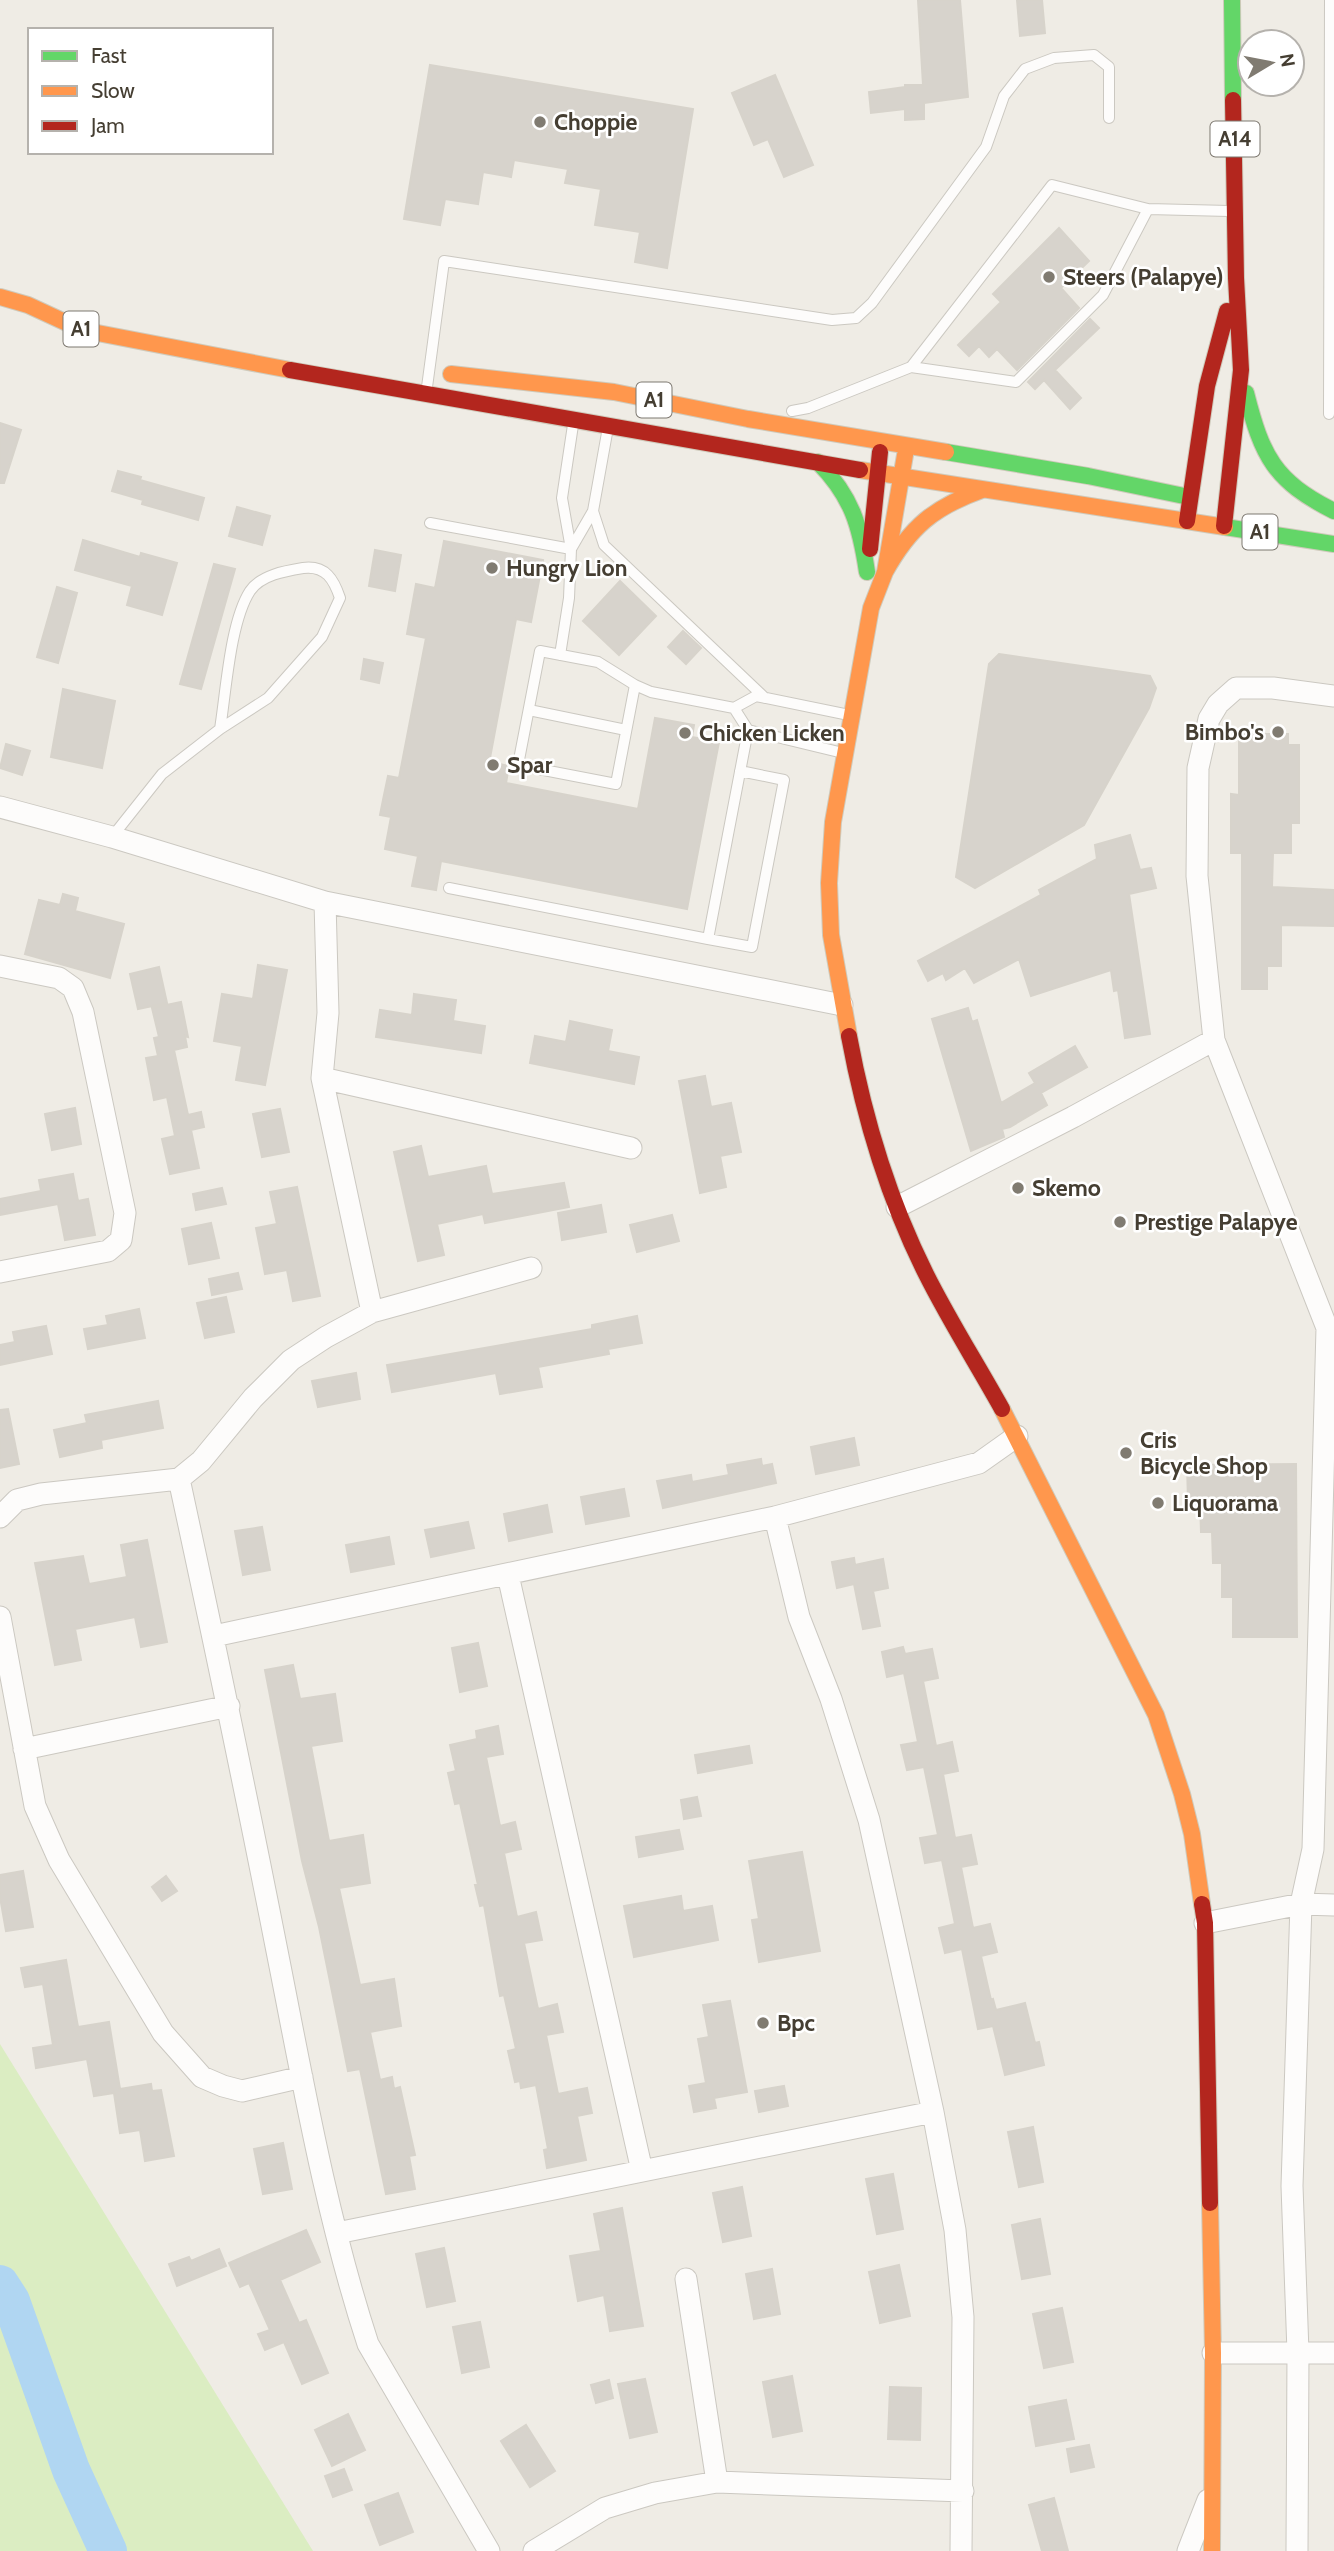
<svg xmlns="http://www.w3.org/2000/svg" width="1334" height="2551" font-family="Cabin,sans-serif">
	<rect width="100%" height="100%" fill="#efece5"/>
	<path fill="#dbedc2" d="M0,2044L313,2551H0Z"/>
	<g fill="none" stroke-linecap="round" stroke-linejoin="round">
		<path stroke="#b0d6f2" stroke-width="38" d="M0,2284L11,2301L71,2470L108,2551"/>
	</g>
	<path fill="#d7d3cc" stroke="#d7d3cb" stroke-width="2" d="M918,0H960L968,97L924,103V119L905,120V109L871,113L869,92L905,87V85H923Z
		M1017,0H1042L1045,33L1020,36Z
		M430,65L693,109L667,268L635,262L640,232L595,225L601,189L565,183L568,169L514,160L511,177L483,172L478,204L445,199L440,225L404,219Z
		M775,75L813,165L784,177L768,139L754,145L732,93Z
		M1059,228L1089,261L1061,288L1079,308L1017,370L997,349L989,357L979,346L969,356L958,345L1001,302L993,294Z
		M1090,319L1099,328L1055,370L1081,398L1070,409L1044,380L1035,389L1028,382Z
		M0,423L21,430L4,483H0Z
		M118,471L141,477L140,480L204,498L198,520L142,504L143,500L112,491Z
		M237,507L270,516L262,545L229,536Z
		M83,540L140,557L141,553L177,563L162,615L127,605L132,586L75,570Z
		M444,541L543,560L531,622L516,619L490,758L496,759L495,763L509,766L506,783L638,809L655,718L694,725L692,737L719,742L687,909L441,861L436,890L412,886L418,856L385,849L391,817L380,815L384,795L388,776L399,778L426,638L407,634L416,584L435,588Z
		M375,550L401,555L395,591L369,586Z
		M214,564L235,569L201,689L180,684Z
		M620,581L656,616L619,655L583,621Z
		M57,587L77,593L58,663L37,657Z
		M683,631L701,648L686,664L668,647Z
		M999,654L1150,676L1156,688L1149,708L1084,825L975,888L956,877L989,664Z
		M364,659L383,663L379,683L361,679Z
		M63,689L115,701L102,768L51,757Z
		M1239,734H1288V745H1299V823H1291V853H1273L1272,887L1334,890V926L1281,925V966H1267V989H1242V853H1231V794L1239,795Z
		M6,744L30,751L22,775L0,768Z
		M1130,835L1140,870L1151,868L1156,888L1129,894L1150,1034L1125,1038L1118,990L1114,991L1111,970L1031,996L1019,959L974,983L965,968L946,980L943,973L928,981L918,961L1041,895L1039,890L1097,859L1095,845Z
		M63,894L78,898L75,911L124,924L110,978L25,954L39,900L60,905Z
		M258,965L287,970L265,1085L236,1080L242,1046L214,1041L222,994L253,999Z
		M159,967L167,1003L138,1009L130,974Z
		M414,994L456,1000L453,1021L485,1026L481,1053L376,1037L380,1010L412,1015Z
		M181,1002L188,1037L185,1036L187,1047L174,1050L188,1115L201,1112L204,1127L191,1130L199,1168L170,1174L162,1139L175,1136L167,1097L154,1100L146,1058L158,1056L154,1038L159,1037L152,1008Z
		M968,1008L972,1022L977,1020L1001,1103L1035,1083L1029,1073L1075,1046L1087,1067L1041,1093L1047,1105L1010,1127L1002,1129L1004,1137L971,1151L932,1019Z
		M570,1021L612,1030L608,1051L639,1057L634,1084L530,1063L535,1036L566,1042Z
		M705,1076L711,1107L731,1103L741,1152L720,1156L726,1187L700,1193L679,1081Z
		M75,1108L81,1144L52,1150L45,1114Z
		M280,1109L289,1152L262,1157L253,1114Z
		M421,1146L428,1177L486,1166L492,1194L564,1183L569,1207L485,1223L483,1214L437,1224L444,1255L418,1261L394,1152Z
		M73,1174L78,1201L88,1199L95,1235L65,1240L58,1204L0,1215V1199L41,1191L39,1180Z
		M297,1187L320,1296L293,1301L287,1270L265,1274L256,1228L277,1224L270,1192Z
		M222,1188L226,1204L196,1210L193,1194Z
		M601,1205L606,1232L562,1240L558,1213Z
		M672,1215L679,1241L637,1252L630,1225Z
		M211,1223L219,1258L189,1264L182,1229Z
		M238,1273L242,1289L212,1295L209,1279Z
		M226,1297L234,1332L205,1338L197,1303Z
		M139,1309L145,1338L88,1349L84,1329L108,1325L106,1316Z
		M637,1316L642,1343L608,1349L609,1354L538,1367L542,1387L500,1394L496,1373L392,1392L387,1365L592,1329V1325Z
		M46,1326L52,1354L0,1365V1345L15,1342L13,1332Z
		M356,1373L360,1399L318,1407L312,1381Z
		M158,1401L163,1428L101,1440L102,1448L60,1457L54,1430L87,1423L85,1415Z
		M8,1409L19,1464L0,1468V1410Z
		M854,1438L859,1465L816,1474L811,1447Z
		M761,1459L762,1466L772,1464L776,1483L663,1508L657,1481L691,1475L692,1482L729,1475L727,1465Z
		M1296,1464L1297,1637H1233V1597H1222V1563H1213L1212,1532H1201L1200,1501H1188L1187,1465Z
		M624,1489L629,1516L586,1524L581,1497Z
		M547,1505L552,1532L509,1541L504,1514Z
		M468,1522L474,1548L431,1557L425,1530Z
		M262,1527L270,1570L243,1575L235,1531Z
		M389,1537L394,1564L351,1572L346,1545Z
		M147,1540L167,1642L141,1647L135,1617L75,1629L81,1660L55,1665L35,1563L83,1556L89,1584L127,1577L121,1545Z
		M854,1558L855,1565L883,1559L888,1588L873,1591L880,1626L863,1629L854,1584L837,1588L832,1562Z
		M478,1643L487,1686L460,1692L452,1648Z
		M903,1647L905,1654L932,1649L938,1678L923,1681L936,1746L952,1742L958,1771L943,1774L955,1838L971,1835L977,1864L961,1867L973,1928L990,1924L997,1952L981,1956L991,2000L993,1999L996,2010L1025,2003L1035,2043L1039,2042L1044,2065L1005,2075L993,2026L978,2029L962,1949L945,1953L939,1928L955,1924L942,1860L925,1863L920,1838L938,1835L924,1767L907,1770L901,1745L918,1742L904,1673L887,1677L882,1652Z
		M293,1665L300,1699L335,1694L342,1741L311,1746L329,1841L363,1835L370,1883L339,1888L360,1985L394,1979L401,2026L370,2032L380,2080L392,2077L394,2089L400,2087L415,2155L409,2156L415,2189L386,2194L360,2069L348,2071L319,1927L302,1861L265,1670Z
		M498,1726L503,1754L486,1757L500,1826L515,1822L521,1849L504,1853L517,1917L536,1912L542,1940L524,1943L538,2009L557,2004L563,2032L546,2035L558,2094L587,2088L592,2113L577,2116L586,2160L547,2168L544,2150L548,2149L536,2085L521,2088L520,2081L515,2082L508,2051L516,2049L504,1995L500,1996L484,1905L480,1906L475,1885H478L460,1803L455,1804L448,1773L456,1771L450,1745L477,1739L476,1731Z
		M749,1746L752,1763L698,1773L695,1755Z
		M697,1797L701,1816L684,1819L681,1800Z
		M679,1830L683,1849L639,1857L636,1837Z
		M802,1852L820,1951L759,1962L752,1920L759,1919L749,1861Z
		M23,1871L33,1927L6,1931L0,1897V1875Z
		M166,1876L177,1891L162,1901L152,1887Z
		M681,1896L683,1911L712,1906L718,1940L634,1957L624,1906Z
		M66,1960L78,2027L109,2022L120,2089L151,2084L152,2091L161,2090L174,2156L145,2161L140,2130L120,2133L114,2093L94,2096L87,2059L36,2068L33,2048L53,2045L43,1984L25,1987L21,1968Z
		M730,2001L747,2092L714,2098L716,2108L694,2112L689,2086L706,2083L698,2039L709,2037L703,2005Z
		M784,2086L788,2106L759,2112L755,2091Z
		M1033,2127L1043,2182L1019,2187L1008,2132Z
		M283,2143L292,2189L263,2194L254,2149Z
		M893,2174L903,2229L877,2234L866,2179Z
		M742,2187L751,2236L723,2242L713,2193Z
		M622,2208L643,2326L610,2331L604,2295L578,2301L570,2256L601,2251L594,2214Z
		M1040,2219L1050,2274L1022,2279L1012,2225Z
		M306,2230L320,2262L280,2280L299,2323L306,2320L328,2373L302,2384L284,2342L265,2350L258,2334L270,2330L249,2283L240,2287L229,2263Z
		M444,2248L455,2301L427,2307L416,2254Z
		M219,2249L226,2266L177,2286L169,2264L189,2257L191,2261Z
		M899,2265L910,2316L880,2323L869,2272Z
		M772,2269L780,2314L754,2319L746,2274Z
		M1062,2308L1073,2362L1044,2368L1033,2314Z
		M480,2322L489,2367L462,2373L453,2327Z
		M792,2376L802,2431L773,2437L763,2382Z
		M645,2379L657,2432L630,2438L618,2384Z
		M609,2380L613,2398L596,2403L591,2385Z
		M890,2387L921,2388L920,2440L888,2439Z
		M1066,2400L1074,2439L1036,2446L1029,2407Z
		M348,2414L365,2450L332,2466L315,2430Z
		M526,2425L555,2471L530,2487L501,2441Z
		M1089,2445L1094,2467L1071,2472L1067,2449Z
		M344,2469L352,2490L333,2497L325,2476Z
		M398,2493L413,2532L380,2545L365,2505Z
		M1054,2498L1068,2551H1042L1029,2505Z"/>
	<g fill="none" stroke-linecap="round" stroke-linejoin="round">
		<g stroke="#cbc8c1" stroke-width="12">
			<path id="lane" d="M911,367L1016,382L1103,295L1148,209
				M427,387L444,261L832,320L856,318L872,303L986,147L1004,96L1025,69L1054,58L1094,55L1109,67V118
				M792,411L808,408L911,367L1052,185L1148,209L1229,211
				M1329,414L1330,0
				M593,511L604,545L765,698
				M430,523L571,549
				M571,549L593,511L607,433
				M560,655L569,598L571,549L562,498L573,425
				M635,685L616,784L518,765L540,651L598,662L635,685L651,692L734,708L756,696L849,715
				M734,708L748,730L843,753
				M529,710L626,730
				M740,771L784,780L752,947L708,939L748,730
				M112,837L162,774L220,729C226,692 230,622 250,591C261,575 285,571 303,568C326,565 334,580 340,598L322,637L268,698L220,729
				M449,888L708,939"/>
		</g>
		<g stroke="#cbc8c1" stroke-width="23">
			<path id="street" d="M0,807L112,837L325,902L842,1005
				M325,902L328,1013L322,1078L372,1312
				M0,966L59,978L73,988L83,1012L125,1213L121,1240L108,1251L0,1272
				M322,1078L631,1148
				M897,1207L1073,1117L1214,1040
				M179,1479C213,1636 246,1793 277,1951C303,2082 326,2216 368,2344L489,2551
				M0,1517L17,1500L41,1494L179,1479L201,1461L253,1398L291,1360L326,1337L372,1312L531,1268
				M775,1517L799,1617L831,1699L869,1820L933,2112L955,2230L963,2317L961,2551
				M508,1575L642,2171
				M0,1617L35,1806L59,1860L163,2033L202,2077L223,2086L242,2091L302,2077
				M214,1636L775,1517L979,1463L1017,1436
				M24,1749L229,1706
				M1205,1923L1301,1904L1334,1905
				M337,2233L933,2112
				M686,2279L717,2482
				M1213,2353H1334
				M534,2551L605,2508L655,2493L717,2482L963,2491
				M1188,2551L1208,2500
				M1297,2551L1298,2352L1292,2186L1301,1904L1313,1849L1327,1328L1214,1040L1197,876L1198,768L1209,719L1218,704L1236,688H1273L1334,696"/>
		</g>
		<g stroke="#cfcabb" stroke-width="18">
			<path id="fast" d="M1232,0L1233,100
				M1246,393C1262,456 1274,481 1334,511
				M946,452L1088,476L1189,497
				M818,462C852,497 860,525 867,572
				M1225,527L1334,544"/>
		</g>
		<g stroke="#cfcabb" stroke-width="18">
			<path id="slow" d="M0,297L28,305L82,330L290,370
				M451,374L614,392L748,419L946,452
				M860,470L1225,527
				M885,572C910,527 934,507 982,490
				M849,1036L831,935L829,883L833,822L871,608L885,572L905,455
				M1002,1409L1156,1715L1182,1794L1192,1834L1202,1904
				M1210,2203L1213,2353L1212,2551"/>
		</g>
		<g stroke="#cfcabb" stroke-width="18">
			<path id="jam" d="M290,370L860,470
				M1187,521L1207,386L1227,311
				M1224,526L1241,370L1236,278L1233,100
				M870,549L880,452
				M849,1036C864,1117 889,1200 926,1274C949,1320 977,1364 1002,1409
				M1202,1904L1205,1923L1210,2203"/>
		</g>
		<use href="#lane" stroke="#fdfcfb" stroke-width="10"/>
		<use href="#street" stroke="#fdfcfb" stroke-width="21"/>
		<use href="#fast" stroke="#63d668" stroke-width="16"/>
		<use href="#slow" stroke="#ff974d" stroke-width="16"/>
		<use href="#jam" stroke="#b3261e" stroke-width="16"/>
	</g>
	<g fill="#807b71" stroke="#fff" stroke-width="2.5">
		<circle cx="540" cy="122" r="7"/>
		<circle cx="1049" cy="277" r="7"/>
		<circle cx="492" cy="568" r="7"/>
		<circle cx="1278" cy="732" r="7"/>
		<circle cx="685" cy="733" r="7"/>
		<circle cx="493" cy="765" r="7"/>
		<circle cx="1018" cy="1188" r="7"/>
		<circle cx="1120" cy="1222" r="7"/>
		<circle cx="1126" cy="1453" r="7"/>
		<circle cx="1158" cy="1503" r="7"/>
		<circle cx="763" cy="2023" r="7"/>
	</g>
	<g text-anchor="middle" stroke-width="5" stroke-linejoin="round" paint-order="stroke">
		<g fill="#fff" stroke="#7d7870" stroke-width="2">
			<rect x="1210.5" y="121.5" width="49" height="35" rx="5"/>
			<rect x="63.5" y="311.5" width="35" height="35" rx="5"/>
			<rect x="636.5" y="382.5" width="35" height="35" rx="5"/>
			<rect x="1242.5" y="514.5" width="35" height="35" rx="5"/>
		</g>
		<g font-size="21" font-weight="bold" fill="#453e32">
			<text x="1235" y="146">A14</text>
			<text x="81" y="336">A1</text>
			<text x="654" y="407">A1</text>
			<text x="1260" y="539">A1</text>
		</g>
		<g font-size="23" font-weight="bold" fill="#453e32" stroke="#fff" text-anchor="start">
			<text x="554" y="130">Choppie</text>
			<text x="1063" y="285">Steers (Palapye)</text>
			<text x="506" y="576">Hungry Lion</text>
			<text x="1264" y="740" text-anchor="end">Bimbo's</text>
			<text x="699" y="741">Chicken Licken</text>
			<text x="507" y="773">Spar</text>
			<text x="1032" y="1196">Skemo</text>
			<text x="1134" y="1230">Prestige Palapye</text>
			<text x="1140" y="1448">Cris<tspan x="1140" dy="26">Bicycle Shop</tspan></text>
			<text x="1172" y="1511">Liquorama</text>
			<text x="777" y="2031">Bpc</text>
		</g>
	</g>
	<rect x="28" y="28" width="245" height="126" fill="#ffffff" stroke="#b5b2ad" stroke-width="2"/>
	<rect x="42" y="51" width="35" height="10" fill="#63d668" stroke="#b5b2ad" stroke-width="2"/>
	<text x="91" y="63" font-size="21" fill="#453e32">Fast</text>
	<rect x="42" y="86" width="35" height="10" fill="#ff974d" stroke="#b5b2ad" stroke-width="2"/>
	<text x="91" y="98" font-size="21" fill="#453e32">Slow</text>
	<rect x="42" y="121" width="35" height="10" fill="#b3261e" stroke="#b5b2ad" stroke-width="2"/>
	<text x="91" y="133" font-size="21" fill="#453e32">Jam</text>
	<g transform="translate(1271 63) rotate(80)"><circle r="33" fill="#ffffff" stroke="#b5b2ad" stroke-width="2"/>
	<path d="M0-5L12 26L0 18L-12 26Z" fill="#807b71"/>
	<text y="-10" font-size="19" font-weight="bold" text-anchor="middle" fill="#453e32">N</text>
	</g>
</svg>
